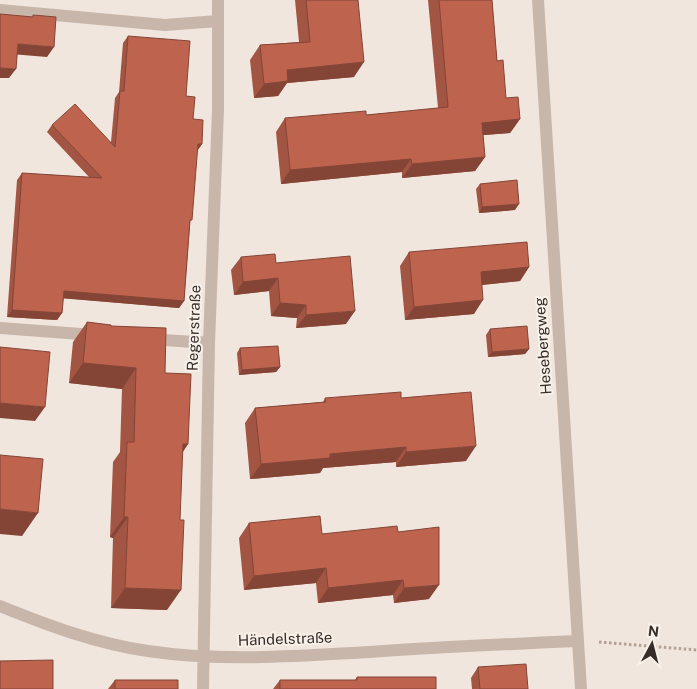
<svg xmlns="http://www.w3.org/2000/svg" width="697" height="689" font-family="'Public Sans',sans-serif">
	<rect width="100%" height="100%" fill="#f0e6dd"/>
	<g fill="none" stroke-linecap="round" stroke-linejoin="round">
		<path stroke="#b4a094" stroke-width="3" stroke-dasharray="2.5 2.5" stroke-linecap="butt" d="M599,642L697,650"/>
		<path stroke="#c8b6aa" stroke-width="12" d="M538,0L581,689
			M0,10L165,25L218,21
			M0,328L94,335
			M149,339L209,343
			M0,606C47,625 97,644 148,651C222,662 296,656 370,652C440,647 509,644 578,641
			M203,689L209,343L218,110V0"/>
	</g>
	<path fill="#a35543" d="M295,0H358L354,77L287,83L278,96L254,98L250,60L260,45L299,42Z
		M428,0H492L497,61L506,98L520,119L510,133L483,135L485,157L475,171L402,178V172L281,184L276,132L285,118L366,115L438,108Z
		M128,36L186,96L202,144L197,151L190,224L184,301L179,308L63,298L62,313L57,320L7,317L17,180L22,173L89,177L47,132L52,125L111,142L115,98L119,92L123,43Z
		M480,184L515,210L479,213L476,189Z
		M409,252L529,267L520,281L482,285L474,314L405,320L400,266Z
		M241,257L276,263L346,324L296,328L297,318L271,316L269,291L234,295L231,270Z
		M87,322L111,326L165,373L188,444L182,453L167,610L111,608L113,538L110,537L113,462L120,452L122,389L69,383L73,342Z
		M490,329L529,349L525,354L488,357L486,335Z
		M240,348L280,367L276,372L239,375L237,353Z
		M325,398H401L466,461L396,467V462L323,468L320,473L250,479L245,423L255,408L323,402Z
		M249,523L322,534L398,532L429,599L394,603L393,595L318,603L316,583L244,590L239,538Z
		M478,667L528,689H472L471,678Z
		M357,677L436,689H273L280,680H355Z
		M115,680L178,689H108Z"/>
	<path fill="#844537" d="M18,44L54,47L47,57L11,54Z
		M364,62L354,77L287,83L278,96L254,98L264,84L287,70Z
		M0,68L16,69L9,78H0Z
		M520,119L510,133L472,136L482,123Z
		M198,144H202L197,151Z
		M485,157L475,171L402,178L412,164Z
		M411,159L402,172L281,184L290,170Z
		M519,204L515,210L479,213L482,207Z
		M529,267L520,281L471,286L481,272Z
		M278,278L269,291L234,295L243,282Z
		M64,291L184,301L179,308L59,298Z
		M483,300L474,314L405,320L414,307Z
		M280,303L306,305L297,318L271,316Z
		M12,310L62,313L57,320L7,317Z
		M355,311L346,324L296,328L306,315Z
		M529,349L525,354L488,357L492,352Z
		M83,363L136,368L122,389L69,383Z
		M280,367L276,372L239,375L242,370Z
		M0,403L45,407L35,421L0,418Z
		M183,444H188L174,465Z
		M476,446L466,461L396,467L406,452Z
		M406,447L396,462L323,468L320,473L250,479L261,464L330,454Z
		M0,509L38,513L22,536L0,534Z
		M124,517H128L113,538L110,537Z
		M326,568L316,583L244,590L254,576Z
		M403,580L393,595L318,603L328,588Z
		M439,585L429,599L394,603L404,588Z
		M125,588L181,590L167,610L111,608Z"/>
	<path fill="#bd634e" stroke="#844537" d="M306,0H358L364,62L287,70L288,81L264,84L260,45L310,42Z
		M439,0H492L497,61L503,60L506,98L518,97L520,119L482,123L485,157L412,164L411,159L290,170L285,118L366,111V115L448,107Z
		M0,14L33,17V15L56,17L54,47L18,44L16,69L0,68Z
		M128,36L190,41L186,96L195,97L193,119L203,120L202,144H198L192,220H190L184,301L64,291L62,313L12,310L22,173L102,178L52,125L75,104L115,147L120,91H124Z
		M517,180L519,204L482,207L480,184Z
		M527,242L529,267L481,272L483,300L414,307L409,252Z
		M275,254L276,263L350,256L355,311L306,315V305L280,303L278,278L243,282L241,257Z
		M87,322L111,325V326L166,328L165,373L191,374L188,444H183L180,520H184L181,590L125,588L128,517H124L127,442H134L136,368L83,363Z
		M527,326L529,349L492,352L490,329Z
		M278,346L280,367L242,370L240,348Z
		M0,347L50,352L45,407L0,403Z
		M401,392V398L471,392L476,446L406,452V447L330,454V458L261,464L255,408L326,402L325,398Z
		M0,455L43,459L38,513L0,509Z
		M320,516L322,534L397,526L398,532L439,527V585L404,588L403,580L328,588L326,568L254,576L249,523Z
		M53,660V689H0V661Z
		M526,664L528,689H480L478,667Z
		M357,677H436V689H280V680H357Z
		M115,680H178V689H115Z"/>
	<g text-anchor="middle" stroke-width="4" stroke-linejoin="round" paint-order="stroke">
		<g font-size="15" fill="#362c29" stroke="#f8f1e9">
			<text transform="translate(194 328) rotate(-88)" y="5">Regerstraße</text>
			<text transform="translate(543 346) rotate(-94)" y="5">Hesebergweg</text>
			<text transform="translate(285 639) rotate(-2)" y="5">Händelstraße</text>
		</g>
	</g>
	<g transform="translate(652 644) rotate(7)" stroke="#f8f1e9" stroke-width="4" paint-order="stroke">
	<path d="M0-4L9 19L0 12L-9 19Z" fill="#362c29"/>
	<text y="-8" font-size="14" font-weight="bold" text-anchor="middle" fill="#362c29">N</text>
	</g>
</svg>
